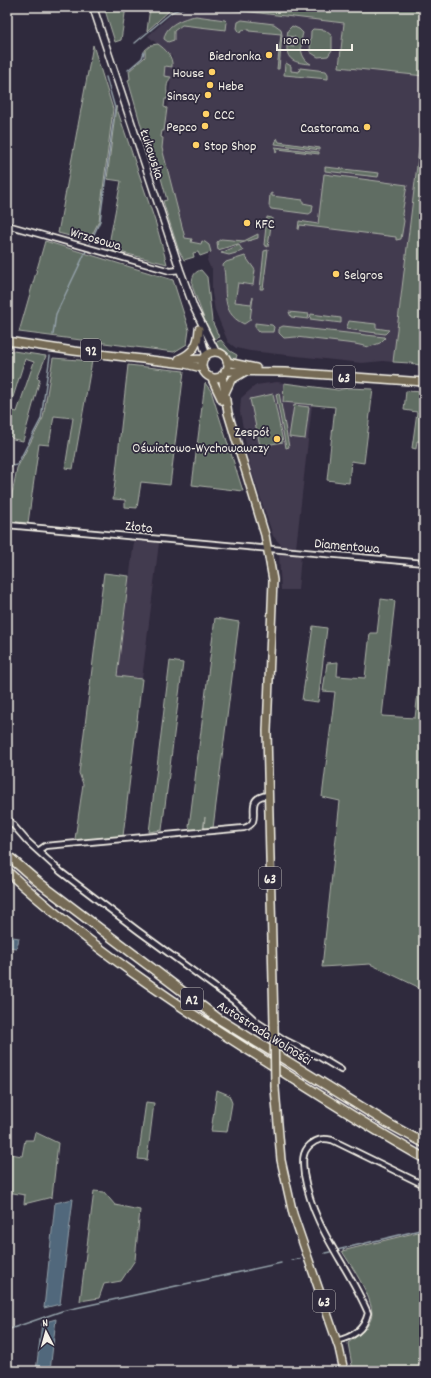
<svg xmlns="http://www.w3.org/2000/svg" width="431" height="1378" font-family="Dekko,sans-serif">
	<rect width="100%" height="100%" fill="#2f2a3d"/>
	<filter id="ink" filterUnits="userSpaceOnUse"><feTurbulence type="fractalNoise" baseFrequency=".025" numOctaves="2"/><feDisplacementMap in="SourceGraphic" scale="8" xChannelSelector="R" yChannelSelector="G"/><feConvolveMatrix kernelMatrix="1 2 1 2 8 2 1 2 1" color-interpolation-filters="sRGB"/></filter>
	<g filter="url(#ink)">
		<path fill="#433a4f" d="M208,7L344,23L339,67L424,76V108L393,362L383,361L362,363L250,351L236,348L228,342L215,310L212,293V268L210,267L207,260L211,252L202,244L191,242L185,239L162,148L171,77L164,76L165,66L172,67V57L148,36L171,15L179,11L204,10Z
			M277,382L284,383L283,402L312,405L296,548L282,546L273,536L250,466L240,412L241,398L256,385Z
			M134,541L159,543L142,679L117,676Z
			M279,554L301,555L298,590H281Z"/>
		<path fill="#606d63" stroke="#aaafa6" fill-rule="evenodd" d="M104,7H126L121,40L115,42Z
			M150,7H178L169,11L147,31Z
			M209,7H424V76L339,67L344,23Z
			M196,16L225,20L227,22L226,30L182,25L174,31V40L168,42L164,39C165,25 183,18 196,16Z
			M242,20L274,24L281,29L282,35L279,69H277L281,34L249,31V29L242,30L240,33L237,28L238,22Z
			M292,26L299,29L303,33C300,43 299,58 311,64C298,63 286,62 287,46L294,47L295,37L287,36L288,30Z
			M313,29L325,30L332,36V50L328,56L318,57L310,52L311,31Z
			M158,44C166,50 173,56 172,67L165,66L164,76L171,77C166,84 166,90 168,99H165L164,107L167,108L164,131H162L161,137L163,138L162,148L185,238L192,239L191,242L201,244L202,241L205,242L209,245L211,252L200,256L198,252L193,253L194,257L184,260L179,251L165,208L163,201L167,200L158,167L153,168L128,80L130,79L129,71L145,57V50L151,45Z
			M93,45L113,109L99,221L89,241L58,233Z
			M286,63L291,66V71L299,72L300,68L326,71L328,74V79L284,75L285,64Z
			M116,106L156,224L167,264L108,249L121,181L107,179Z
			M424,108V366L410,363L393,362Z
			M277,138L279,142L320,148V150L275,144Z
			M275,147L319,152V154L278,149L276,153Z
			M325,167L379,173L378,177L325,171Z
			M324,174L407,185L402,214L404,221L401,239L396,240V237L300,225L299,229H298L299,221L318,224Z
			M272,193V196L303,200V203L313,205L312,212L309,214L271,209L269,206L270,194Z
			M267,217L272,218L268,247L264,245Z
			M258,234V238L218,250L217,242L221,239L244,241Z
			M45,241L173,280L189,330L187,344L174,352L19,332Z
			M239,245L243,251L229,255L221,253Z
			M268,250L263,289H260L264,251Z
			M245,256L255,270L253,285L238,283L235,302L251,304L253,297L250,320L244,324C217,312 229,285 223,265L226,262Z
			M201,270L207,277L212,321L219,337L212,340L192,286C192,278 193,272 201,270Z
			M289,312L309,314L308,319L291,317Z
			M311,314L341,318V323L310,319Z
			M349,321L376,324V328L389,330L385,334L346,329Z
			M255,323L272,325L274,327L273,332H259L255,327Z
			M283,326L384,337L385,338L380,343L369,347L355,344L296,337L284,338L279,333V328Z
			M221,340L230,351L237,355L235,362L214,343Z
			M7,350L46,356L37,378L40,379L23,441L13,439L7,433ZM25,359L34,362L17,412L9,410Z
			M53,358L92,361L73,469L65,468L73,418L54,416L49,445L39,444L28,523L7,521L17,468L43,418Z
			M128,365L184,371L170,485L141,482L137,508L125,507V500L113,499Z
			M205,383L211,391L243,491L192,485Z
			M284,383L338,390L348,388L373,389L364,463L351,461L349,483L327,480L335,407L283,402Z
			M406,391L424,392V442L417,441L416,449L412,448L417,412L404,410Z
			M279,393L289,447L286,448L276,394Z
			M273,394L283,442L260,446L250,399Z
			M294,405L309,407L305,439L289,437Z
			M104,573L129,576L117,676L142,679L123,836L77,842L75,839L83,784L79,773Z
			M381,599L395,601L382,716L415,718L424,641V993L416,986L370,964L322,967L340,801L322,797L335,692L323,691L327,663L338,662L337,676L365,678L370,633H377Z
			M215,618L239,622L213,828L204,829L205,817L203,829L191,830L189,827Z
			M313,626L327,628L318,702L302,700Z
			M170,661L183,663L162,830L149,832Z
			M217,1090L229,1095L232,1103L227,1132L211,1131Z
			M146,1102L154,1103L147,1160L138,1159Z
			M35,1132L58,1143L52,1197L24,1204L25,1195L7,1192V1147L11,1154L22,1156L25,1140H33Z
			M94,1191L104,1192L115,1205L140,1210L135,1260L121,1281L104,1284L99,1298L80,1301Z
			M418,1232L424,1235V1371H353L348,1343C357,1336 367,1330 371,1319C377,1302 351,1266 342,1251Z"/>
		<path fill="#51687c" stroke="#929fa7" d="M7,936L19,938L17,948L7,947Z
			M73,1199L60,1304L44,1308L55,1203Z
			M56,1319L50,1371H36L42,1323Z"/>
		<g fill="none" stroke-linecap="round" stroke-linejoin="round">
			<path stroke="#929fa7" stroke-width="1.5" d="M197,7H204
				M135,43L172,12L185,7
				M128,70L142,58L144,52
				M90,243L100,221L115,108L106,77
				M53,335L56,314L86,251
				M7,467L17,465L41,419L50,356
				M337,1250L424,1229
				M325,1253L330,1252
				M291,1260L300,1259
				M7,1330L62,1311L281,1263"/>
			<g stroke="#f4f1e8" stroke-width="8">
				<path id="street" d="M7,225L170,271L180,270
					M7,525L424,563
					M7,818L27,841L61,872L137,930L234,1001L257,1022L285,1040L321,1058L341,1070
					M38,851L45,846L244,828C266,822 240,798 268,795
					M336,1341C353,1337 364,1330 368,1313C347,1263 314,1231 304,1174C303,1164 301,1153 310,1145C317,1139 323,1138 332,1140L424,1185"/>
			</g>
			<g stroke="#f4f1e8" stroke-width="9">
				<path id="secondary" d="M93,7L180,270L194,308L216,352
					M199,329L206,355"/>
			</g>
			<g stroke="#f4f1e8" stroke-width="10">
				<path id="primary" d="M7,341L74,351L185,364L202,368
					M202 365a13 13 0 1 1 26 0a13 13 0 1 1-26 0Z
					M179,359C194,352 198,345 199,329
					M181,360L203,359
					M227,362L256,368
					M225,371L286,372L424,382
					M222,375L228,413L265,535L273,580L267,731L274,1025
					M211,377L222,400
					M225,393L231,380L246,371
					M275,1088L281,1160L293,1214L339,1348L344,1371"/>
			</g>
			<g stroke="#f4f1e8" stroke-width="11">
				<path id="highway" d="M7,855L37,881L219,1019L389,1124L424,1143
					M7,871C87,945 179,1007 272,1065C322,1097 372,1129 424,1158"/>
			</g>
			<use href="#street" stroke="#2f2a3d" stroke-width="4.5"/>
			<use href="#secondary" stroke="#2f2a3d" stroke-width="6"/>
			<use href="#primary" stroke="#746b55" stroke-width="7"/>
			<use href="#highway" stroke="#746b55" stroke-width="8"/>
			<g stroke="#f4f1e8" stroke-width="10" stroke-linecap="butt">
				<path id="primary-bridge" d="M274,1025L275,1088"/>
			</g>
			<use href="#primary-bridge" stroke="#746b55" stroke-width="7"/>
		</g>
	</g>
	<g fill="#ffd166" stroke="#2f2a3d" stroke-width="1.5">
		<circle cx="269" cy="55" r="4"/>
		<circle cx="212" cy="72" r="4"/>
		<circle cx="210" cy="85" r="4"/>
		<circle cx="208" cy="95" r="4"/>
		<circle cx="206" cy="114" r="4"/>
		<circle cx="205" cy="126" r="4"/>
		<circle cx="367" cy="127" r="4"/>
		<circle cx="196" cy="145" r="4"/>
		<circle cx="247" cy="223" r="4"/>
		<circle cx="336" cy="274" r="4"/>
		<circle cx="277" cy="439" r="4"/>
	</g>
	<g text-anchor="middle" stroke-width="3.5" stroke-linejoin="round" paint-order="stroke">
		<g fill="#2f2a3d" stroke="#b9b5b5" stroke-width="1">
			<rect x="81" y="339" width="20" height="22" rx="3"/>
			<rect x="333" y="366" width="22" height="22" rx="3"/>
			<rect x="259" y="867" width="22" height="22" rx="3"/>
			<rect x="181" y="988" width="22" height="22" rx="3"/>
			<rect x="313" y="1290" width="22" height="22" rx="3"/>
		</g>
		<g font-size="13" font-weight="bold" fill="#f4f1e8">
			<text x="91" y="355">92</text>
			<text x="344" y="382">63</text>
			<text x="270" y="883">63</text>
			<text x="192" y="1004">A2</text>
			<text x="324" y="1306">63</text>
		</g>
		<g font-size="14" fill="#f4f1e8" stroke="#2f2a3d" text-anchor="end">
			<text x="261" y="60">Biedronka</text>
			<text x="204" y="77">House</text>
			<text x="218" y="90" text-anchor="start">Hebe</text>
			<text x="200" y="100">Sinsay</text>
			<text x="214" y="119" text-anchor="start">CCC</text>
			<text x="197" y="131">Pepco</text>
			<text x="359" y="132">Castorama</text>
			<text x="204" y="150" text-anchor="start">Stop Shop</text>
			<text x="255" y="228" text-anchor="start">KFC</text>
			<text x="344" y="279" text-anchor="start">Selgros</text>
			<text x="269" y="436">Zespół<tspan x="269" dy="16">Oświatowo-Wychowawczy</tspan></text>
		</g>
		<g font-size="14" fill="#f4f1e8" stroke="#2f2a3d">
			<text transform="translate(153 154) rotate(72)" y="5">Łukowska</text>
			<text transform="translate(96 238) rotate(16)" y="5">Wrzosowa</text>
			<text transform="translate(139 526) rotate(6)" y="5">Złota</text>
			<text transform="translate(347 545) rotate(5)" y="5">Diamentowa</text>
			<text transform="translate(265 1032) rotate(32)" y="5">Autostrada Wolności</text>
		</g>
	</g>
	<rect width="431" height="1378" fill="none" stroke="#2f2a3d" stroke-width="24"/>
	<rect x="12" y="12" width="407" height="1354" fill="none" stroke="#f4f1e8" stroke-width="1.5" filter="url(#ink)"/>
	<g transform="translate(46 1332) rotate(354)" stroke="#2f2a3d" stroke-width="3" paint-order="stroke">
	<path d="M0-3L7 15L0 10L-7 15Z" fill="#f4f1e8"/>
	<text y="-6" font-size="11" font-weight="bold" text-anchor="middle" fill="#f4f1e8">N</text>
	</g>
	<path d="M277 44v6h75v-6" fill="none" stroke="#f4f1e8" stroke-width="2"/>
	<text x="283" y="44" font-size="12" fill="#f4f1e8" stroke="#2f2a3d" stroke-width="3" paint-order="stroke">100 m</text>
</svg>
